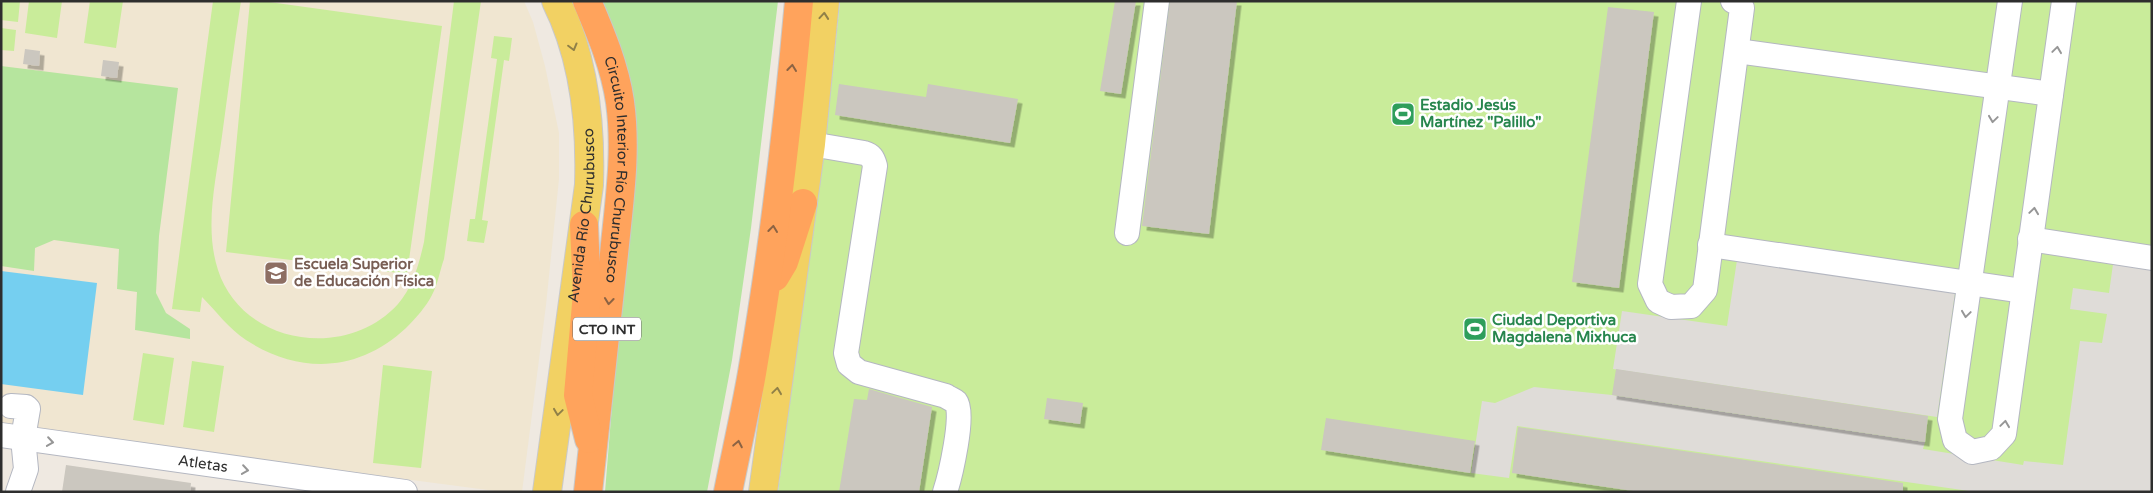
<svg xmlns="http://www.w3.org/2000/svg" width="2153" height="493" font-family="'Varela Round',sans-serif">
	<defs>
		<filter id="shadow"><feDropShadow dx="4.5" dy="4.5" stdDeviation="0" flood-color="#0004"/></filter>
	</defs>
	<rect width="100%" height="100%" fill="#efe9e1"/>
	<path fill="#f0e6d1" d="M1,1H524L533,22L545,66L559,133V179L546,305L522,492H503L1,426Z"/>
	<path fill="#b6e59e" d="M596,1H778L751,228L732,360L707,492H605L623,270Z
		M1,66L178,88L159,236L156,293L166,313L190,329V339L135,330L137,292L117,289L119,249L54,240L35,248L34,271L1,266Z"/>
	<path fill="#c9ec9a" d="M1,1H20L18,22L1,20Z
		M29,1H62L57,38L25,33Z
		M90,1H123L116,48L84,43Z
		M213,1H241C234,46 228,91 222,136C216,180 204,227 218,270C242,345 347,361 398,304C413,287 419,264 424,242L454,1H481L444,259C440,270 438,284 432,295C426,307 415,319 406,328C359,372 300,375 246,340C229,329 216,311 202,297L200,312L172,309Z
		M250,1H262L442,26L407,274L226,252Z
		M840,1H2152V492H778L831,87Z
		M1,28L16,30L14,51L1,50Z
		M494,36L512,38L509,61L504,60L482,220L488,221L484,243L467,241L470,219H475L497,59L491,58Z
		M143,353L174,358L164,425L133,420Z
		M192,361L224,366L214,432L183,427Z
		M383,365L432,371L421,468L373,463Z"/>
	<path fill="#dfdcd8" d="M2114,257L2152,263V492H1976L1517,426L1509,478L1471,473L1482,401L1495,403L1534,387L1612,395L1925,442L1923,449L2023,465L2024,461L2063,465L2080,341L2102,343L2107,314L2070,309L2073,288L2109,293Z
		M1737,260L1955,293L1937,417L1613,369L1622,311L1727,326Z"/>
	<path fill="#75cff0" d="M1,271L97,283L83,395L1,384Z"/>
	<path fill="#cbc7bf" filter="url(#shadow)" d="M1115,1H1136L1121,94L1100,91Z
		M1170,1H1237L1209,234L1142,226Z
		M1608,7L1654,12L1619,288L1572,282Z
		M25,49L40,51L39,66L23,64Z
		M103,60L119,62L117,78L101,76Z
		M839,84L926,97L928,84L1018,99L1010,143L835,115Z
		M1616,369L1928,416L1925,442L1612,395Z
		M869,389L932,407L919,492H839L854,399L867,400Z
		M1047,398L1083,403L1080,424L1044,419Z
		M1326,418L1475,441L1470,473L1321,450Z
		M1518,427L1903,483V492H1640L1512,473Z
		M66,465L191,483L190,492H62Z"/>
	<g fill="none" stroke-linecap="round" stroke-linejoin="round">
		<g stroke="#b4b7c1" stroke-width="26">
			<g id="minor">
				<path d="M1689,1L1650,284L1658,301L1671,307L1691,306L1705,290L1742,8L1739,3L1733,1"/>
				<path d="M2010,1L1950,419L1955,440L1972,452L1991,448L2004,434L2064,1"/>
				<path d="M1737,51L2051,94"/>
				<path d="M811,144L864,153C871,155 873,158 875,166L846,353L849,364L859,372L946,396C948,398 954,400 956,402C965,413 950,477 945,492"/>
				<path d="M1127,233L1157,1"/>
				<path d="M2030,239L2152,258"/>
				<path d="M1710,245L2023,291"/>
				<path d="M11,406L26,407L28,409L23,438L26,469L18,492"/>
				<path id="s1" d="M1,435L405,492"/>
			</g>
		</g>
		<g stroke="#c9c9c9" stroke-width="30">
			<g id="major">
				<path id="s2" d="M547,492L589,185C591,124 584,57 556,1"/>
				<path d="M763,492L811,144L825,1"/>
			</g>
		</g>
		<g stroke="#c9c9c9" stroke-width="30">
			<g id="highway">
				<path id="s3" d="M587,1C601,34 615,67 620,102C627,153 619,203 614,254C606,333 596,412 588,492"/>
				<path d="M584,225L587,293L578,395L589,439"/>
				<path d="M775,277L784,262L803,203"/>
				<path d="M728,492C736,452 745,413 752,373C773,251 788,125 799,1"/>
			</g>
		</g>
		<use href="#minor" stroke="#fff" stroke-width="24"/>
		<use href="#major" stroke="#f2d163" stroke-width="28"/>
		<use href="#highway" stroke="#ffa35c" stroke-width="28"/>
	</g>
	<defs><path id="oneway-chevron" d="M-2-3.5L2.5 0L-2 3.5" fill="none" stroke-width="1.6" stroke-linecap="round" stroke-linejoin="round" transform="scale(1.25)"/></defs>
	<g stroke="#908048">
		<use href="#oneway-chevron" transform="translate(824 16) rotate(-85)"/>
		<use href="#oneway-chevron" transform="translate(573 47) rotate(75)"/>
		<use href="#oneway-chevron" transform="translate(777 391) rotate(-82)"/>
		<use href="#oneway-chevron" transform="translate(558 412) rotate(98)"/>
	</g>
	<g stroke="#969696">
		<use href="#oneway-chevron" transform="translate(2057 50) rotate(-82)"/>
		<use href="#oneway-chevron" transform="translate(1993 119) rotate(98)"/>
		<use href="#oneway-chevron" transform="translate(2034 211) rotate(-82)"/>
		<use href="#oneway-chevron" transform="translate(1966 314) rotate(98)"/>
		<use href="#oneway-chevron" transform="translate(2005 424) rotate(-82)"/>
		<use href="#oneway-chevron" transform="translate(50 442) rotate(8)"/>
		<use href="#oneway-chevron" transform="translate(245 470) rotate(8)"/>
	</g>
	<g stroke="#8c6343">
		<use href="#oneway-chevron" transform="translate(792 68) rotate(-83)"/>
		<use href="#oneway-chevron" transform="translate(773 229) rotate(-83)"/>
		<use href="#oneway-chevron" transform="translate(609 301) rotate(96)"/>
		<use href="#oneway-chevron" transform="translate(738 444) rotate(-79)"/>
	</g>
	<defs>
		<g id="stadium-square" transform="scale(1.25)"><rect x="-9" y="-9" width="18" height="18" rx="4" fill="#2e9e5b" stroke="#fff"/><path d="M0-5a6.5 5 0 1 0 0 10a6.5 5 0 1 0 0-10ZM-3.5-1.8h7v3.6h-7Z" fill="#fff"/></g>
		<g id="university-square" transform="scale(1.25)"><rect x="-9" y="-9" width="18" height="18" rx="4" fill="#8d6e63" stroke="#fff"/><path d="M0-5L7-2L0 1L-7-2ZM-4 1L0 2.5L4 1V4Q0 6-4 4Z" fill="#fff"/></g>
	</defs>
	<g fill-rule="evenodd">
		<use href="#stadium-square" x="1403" y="114"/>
		<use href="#university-square" x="276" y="273"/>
		<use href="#stadium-square" x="1475" y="329"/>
	</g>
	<g text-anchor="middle" stroke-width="5" stroke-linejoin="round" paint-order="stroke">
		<rect fill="#fff" stroke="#6d6d6d" stroke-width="1" x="573" y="317.5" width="68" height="23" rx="4"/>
		<g font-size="14" font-weight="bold" fill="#2e2e2e">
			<text x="607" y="334">CTO INT</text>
		</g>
		<g font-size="15" font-weight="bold" fill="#27864d" stroke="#fff" text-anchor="start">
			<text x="1420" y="110">Estadio Jesús<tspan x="1420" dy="17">Martínez "Palillo"</tspan></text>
			<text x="1492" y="325">Ciudad Deportiva<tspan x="1492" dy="17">Magdalena Mixhuca</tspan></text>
		</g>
		<g font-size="15" fill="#2e2e2e" stroke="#fff">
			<text dy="5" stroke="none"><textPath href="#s3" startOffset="174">Circuito Interior Río Churubusco</textPath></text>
			<text dy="5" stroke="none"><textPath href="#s2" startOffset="279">Avenida Río Churubusco</textPath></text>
			<text dy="5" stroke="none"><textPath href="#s1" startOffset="204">Atletas</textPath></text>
		</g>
		<g font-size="15" font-weight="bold" fill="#785e54" stroke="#fff" text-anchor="start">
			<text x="294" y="269">Escuela Superior<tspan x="294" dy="17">de Educación Física</tspan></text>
		</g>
	</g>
	<rect width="2153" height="493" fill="none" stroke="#2e2e2e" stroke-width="5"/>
</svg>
